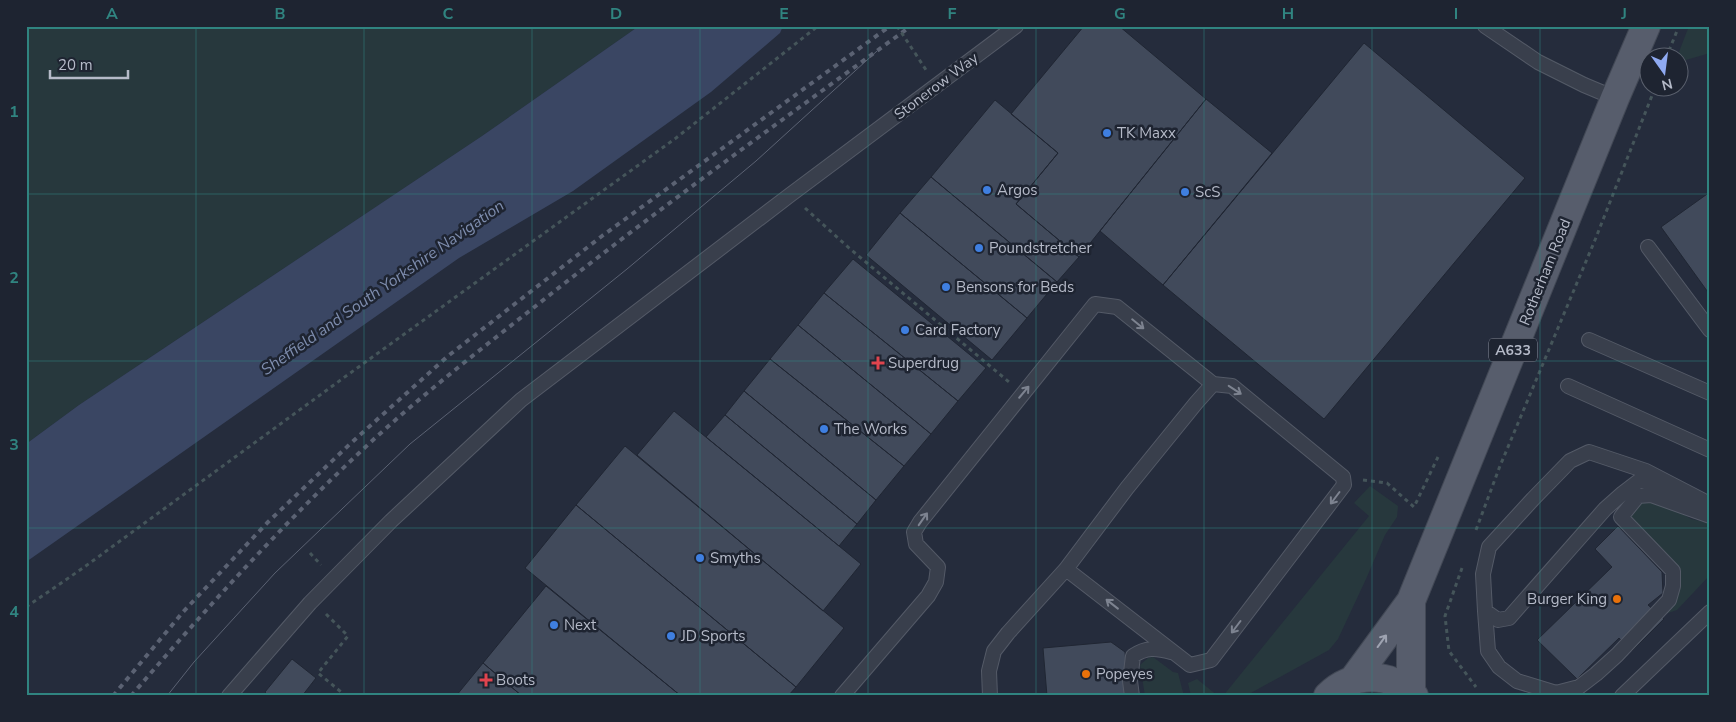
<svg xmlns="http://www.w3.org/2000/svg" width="1736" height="722" font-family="'Nunito Sans',sans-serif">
	<rect width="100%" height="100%" fill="#252c3c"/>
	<path fill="#27383d" d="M26,26H639L482,136L79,405L26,444Z
		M1689,26H1710V53L1679,62L1678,58L1677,57Z
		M1370,486L1398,506L1397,517L1385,535L1366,579L1338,639L1329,650L1249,694L1244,696H1223L1369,516L1354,503Z
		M1643,498L1671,507L1691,519L1710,523V575L1677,610L1668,613V609L1679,584L1634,519L1628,514Z
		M1153,657L1173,672L1178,673L1184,696H1145L1140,665L1148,658Z
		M1197,679L1218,696H1191L1188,683Z"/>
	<path fill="#3a4663" d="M639,26H783L780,33L711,92L573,191L459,258L26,562V444L79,405L482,136Z"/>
	<path fill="#414a5b" stroke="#202633" d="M1084,26H1119L1206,99L1079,257L1016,204L1058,153L1011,114Z
		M1364,43L1525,178L1324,419L1163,285Z
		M1206,99L1272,153L1163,285L1100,231Z
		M995,100L1058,153L1016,204L1079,257L1057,282L931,177Z
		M931,177L1057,282L1027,318L900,213Z
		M1710,192V295L1661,227Z
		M900,213L1027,318L992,360L866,255Z
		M853,259L986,368L958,401L824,293Z
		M824,293L958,401L931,434L798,325Z
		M798,325L931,434L904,466L770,359Z
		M770,359L904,466L876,500L744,391Z
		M744,391L876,500L857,524L725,415Z
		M674,411L861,564L823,611L637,455Z
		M725,415L857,524L839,546L706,437Z
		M625,446L844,628L796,687L576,505Z
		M576,505L796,687L788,696H681L525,568Z
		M1618,526L1662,572L1663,593L1648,605L1664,619L1632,651L1619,638L1577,679L1537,640L1612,567L1595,549Z
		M546,586L681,696H522L483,663Z
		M1111,642L1125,652L1129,696H1047L1043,648Z
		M292,659L316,678L302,696H269L265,692Z
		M483,663L522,696H456Z"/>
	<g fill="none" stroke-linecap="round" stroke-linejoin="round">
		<g stroke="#545a67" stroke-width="16">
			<path id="service" d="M1485,26L1538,62L1584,85L1615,98
				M1648,247L1710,330
				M1589,340L1710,393
				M1568,386L1710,450
				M1702,500L1640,480L1623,493L1605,509L1509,618L1498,620L1485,611L1483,574L1489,547L1533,499L1570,461L1589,452L1646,471L1702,500L1710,505
				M1485,611L1488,651L1499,667L1517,681L1556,693L1579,687L1596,674L1617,655L1669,600L1673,586V571L1621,517L1638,496L1651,495L1710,516
				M229,696L310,603L391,521L521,400L790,195L1016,26
				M842,696L928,596L936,582L938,567L916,544L914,532L920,522L1095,304L1117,307L1213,384
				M990,696L989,671L994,651L1008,633L1066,569L1127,488L1196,403L1213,384L1232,386L1343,477L1344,485L1211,660L1190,665L1066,569
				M1132,696L1130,681L1133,656C1146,647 1156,648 1171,652
				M1622,696L1710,612"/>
		</g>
		<g stroke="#424855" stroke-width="30">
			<path id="primary" d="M1353,680L1411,601L1615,98L1646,26
				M1411,692V601
				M1328,696C1351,672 1391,671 1414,696"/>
		</g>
		<path stroke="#45555a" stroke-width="3" stroke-dasharray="4 4" stroke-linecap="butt" d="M915,53L926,70
			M1666,58L1679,26
			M805,208L849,248L1009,382
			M1363,480L1387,483L1414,507L1438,457
			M1476,530L1500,466L1595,240L1655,88
			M310,553L321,565
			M1462,568L1445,616L1449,651L1476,687
			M26,607L83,568L342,379L676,138L818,26
			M326,614L348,636L318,673L346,696"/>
		<use href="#service" stroke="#393f4c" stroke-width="14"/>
		<use href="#primary" stroke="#575d6c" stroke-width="28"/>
		<path stroke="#5b6273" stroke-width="1" d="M167,696L194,662L275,573L410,444L627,269L756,161L877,51"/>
		<path stroke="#5b6273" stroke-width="4" stroke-dasharray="5 5" stroke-linecap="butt" d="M113,696L183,612L267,523L351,443L448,356L602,236L890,26
			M131,696C203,612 277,530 358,454C414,401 476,353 537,305C659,208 785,118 911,26"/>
		<path stroke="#45555a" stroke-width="3" stroke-dasharray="4 4" stroke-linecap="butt" d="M897,26L915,53"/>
	</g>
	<defs><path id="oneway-shaft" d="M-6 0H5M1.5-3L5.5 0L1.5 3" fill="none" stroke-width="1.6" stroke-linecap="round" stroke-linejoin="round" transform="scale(1.25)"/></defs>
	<g stroke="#7d8390">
		<use href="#oneway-shaft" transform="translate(1138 324) rotate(39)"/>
		<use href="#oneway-shaft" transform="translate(1235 390) rotate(33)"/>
		<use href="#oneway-shaft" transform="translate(1024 392) rotate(-50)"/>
		<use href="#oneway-shaft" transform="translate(1335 498) rotate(127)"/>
		<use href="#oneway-shaft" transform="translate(923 519) rotate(-55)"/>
		<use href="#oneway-shaft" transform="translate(1112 604) rotate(-142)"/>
		<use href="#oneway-shaft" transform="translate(1236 627) rotate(127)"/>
	</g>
	<use stroke="#9ea3b1" href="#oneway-shaft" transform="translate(1382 641) rotate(-54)"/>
	<path fill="none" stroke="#308480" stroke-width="1" stroke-opacity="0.55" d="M196,26V696M364,26V696M532,26V696M700,26V696M868,26V696M1036,26V696M1204,26V696M1372,26V696M1540,26V696M26,194H1710M26,361H1710M26,528H1710"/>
	<g fill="#3f7fe0" stroke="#1e2431" stroke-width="2">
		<circle cx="1107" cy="133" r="5"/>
		<circle cx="987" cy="190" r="5"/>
		<circle cx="1185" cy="192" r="5"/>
		<circle cx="979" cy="248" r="5"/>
		<circle cx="946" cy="287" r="5"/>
		<circle cx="905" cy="330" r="5"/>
		<circle cx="824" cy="429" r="5"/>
		<circle cx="700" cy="558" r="5"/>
		<circle cx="554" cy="625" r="5"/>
		<circle cx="671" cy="636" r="5"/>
	</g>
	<g fill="#e0444e" stroke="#1e2431" stroke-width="2">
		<path d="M875.5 355.5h5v5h5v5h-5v5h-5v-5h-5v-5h5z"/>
		<path d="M483.5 672.5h5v5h5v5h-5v5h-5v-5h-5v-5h5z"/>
	</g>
	<g fill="#e8710a" stroke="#1e2431" stroke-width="2">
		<circle cx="1617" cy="599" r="5"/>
		<circle cx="1086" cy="674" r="5"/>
	</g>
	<g text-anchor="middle" stroke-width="5" stroke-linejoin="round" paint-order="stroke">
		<rect fill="#1e2431" stroke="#888d9b" stroke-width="1" x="1489" y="338.5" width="48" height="23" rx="4"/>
		<g font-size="14" font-weight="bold" fill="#b5bac8">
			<text x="1513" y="355">A633</text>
		</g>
		<g font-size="15" fill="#b5bac8" stroke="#1e2431">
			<text transform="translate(936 86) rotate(-37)" y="5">Stonerow Way</text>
			<text transform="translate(1545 272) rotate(-68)" y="5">Rotherham Road</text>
		</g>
		<g font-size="15" fill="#b5bac8" stroke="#1e2431" text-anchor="start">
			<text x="1117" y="138">TK Maxx</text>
			<text x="997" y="195">Argos</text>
			<text x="1195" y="197">ScS</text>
			<text x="989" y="253">Poundstretcher</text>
			<text x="956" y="292">Bensons for Beds</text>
			<text x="915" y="335">Card Factory</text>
			<text x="888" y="368">Superdrug</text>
			<text x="834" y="434">The Works</text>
			<text x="710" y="563">Smyths</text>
			<text x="1607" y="604" text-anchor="end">Burger King</text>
			<text x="564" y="630">Next</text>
			<text x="681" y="641">JD Sports</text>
			<text x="1096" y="679">Popeyes</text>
			<text x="496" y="685">Boots</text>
		</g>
		<g font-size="16" font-style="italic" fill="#7e8dae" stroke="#1e2431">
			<text transform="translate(382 287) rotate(-35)" y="6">Sheffield and South Yorkshire Navigation</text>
		</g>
	</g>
	<rect width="1736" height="722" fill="none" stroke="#1e2431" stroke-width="55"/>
	<g transform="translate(1664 72) rotate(166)"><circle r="24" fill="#1e2431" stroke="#5a606d"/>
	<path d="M0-4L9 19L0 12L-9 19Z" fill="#8faaf2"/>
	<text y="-8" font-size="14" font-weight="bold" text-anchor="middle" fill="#b5bac8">N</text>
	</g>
	<path d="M50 70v8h78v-8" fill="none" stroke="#b5bac8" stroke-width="2.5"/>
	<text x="58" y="70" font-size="15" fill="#b5bac8" stroke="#1e2431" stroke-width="4" paint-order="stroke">20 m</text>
	<rect x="28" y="28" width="1680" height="666" fill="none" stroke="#308480" stroke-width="2"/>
	<g font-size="16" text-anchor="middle" font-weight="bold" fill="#308480">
		<text x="112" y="19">A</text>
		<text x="280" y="19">B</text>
		<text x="448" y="19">C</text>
		<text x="616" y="19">D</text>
		<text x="784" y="19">E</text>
		<text x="952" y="19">F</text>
		<text x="1120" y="19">G</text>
		<text x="1288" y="19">H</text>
		<text x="1456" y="19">I</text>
		<text x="1624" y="19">J</text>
		<text x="14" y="117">1</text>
		<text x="14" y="283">2</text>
		<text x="14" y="450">3</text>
		<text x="14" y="617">4</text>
	</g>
</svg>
